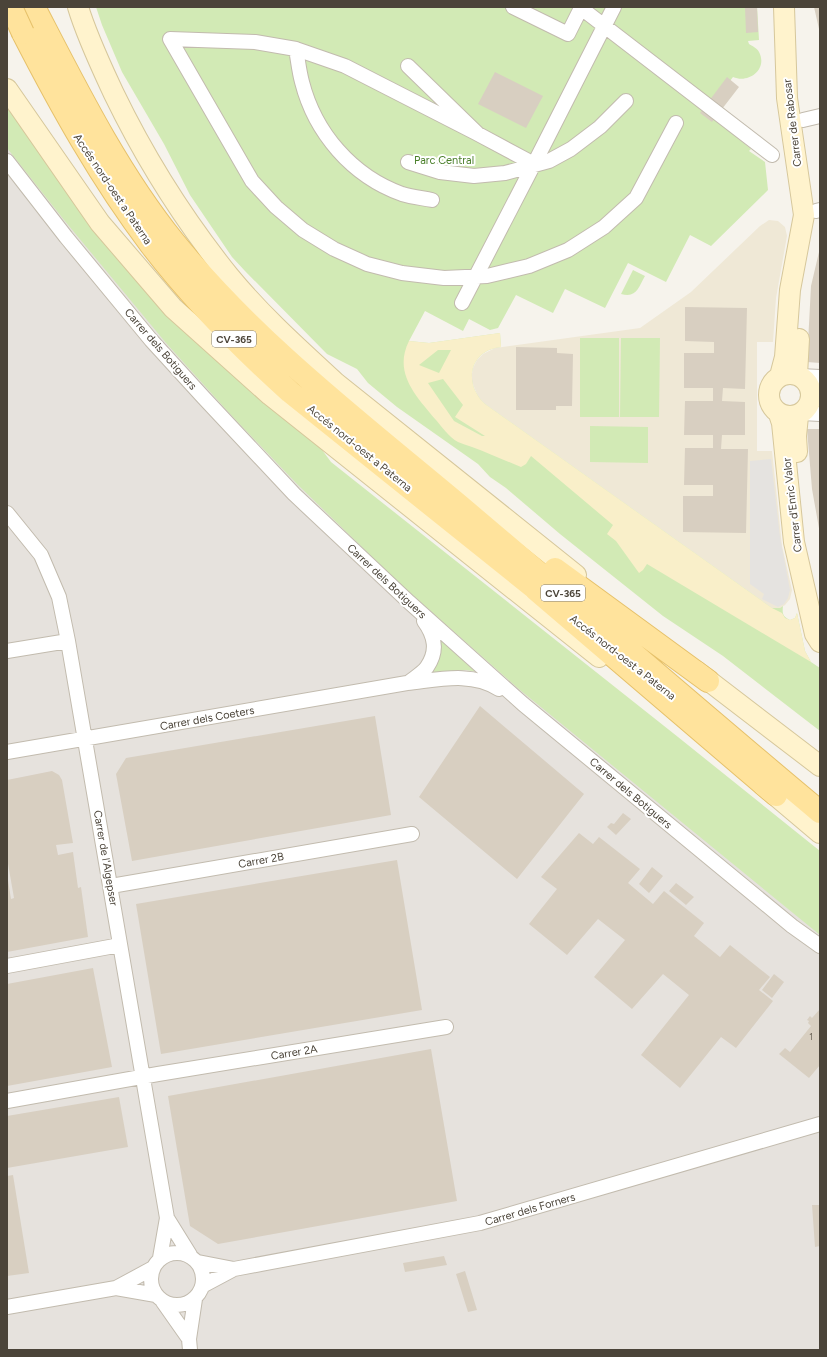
<svg xmlns="http://www.w3.org/2000/svg" width="827" height="1357" font-family="Figtree,sans-serif">
	<rect width="100%" height="100%" fill="#f6f3ec"/>
	<path fill="#e6e2dd" d="M7,127L178,339L820,916V1350H7Z"/>
	<path fill="#efe8d6" d="M769,220L778,221L785,227L787,236L776,298L773,342H757V451H772L782,546L792,590L790,599L785,605L780,608H772L485,404L478,397L471,379L473,368L477,360L483,354L495,348L640,328L691,292L760,226Z"/>
	<path fill="#d2eab5" d="M96,7H757L759,40L748,41L749,44C752,46 757,48 759,52C768,69 749,84 733,77L707,111L740,137L739,139L751,149L749,151L765,162L768,190L711,246L690,235L666,282L628,263L605,308L565,289L553,313L516,295L498,328L490,330L469,319L463,331L425,311L409,341L429,343L500,333L501,347C469,350 463,384 485,404L772,608H780L783,606C782,614 783,617 790,620L795,618L797,613L805,651L811,662L820,668V731L723,656L663,616L560,534L506,488L490,477L478,464L397,407L368,383L357,369L327,354L245,271L232,257L190,195L164,144L122,72L102,25Z
		M7,106L79,209L314,439L331,462L678,737L820,851V935L520,690L399,583L297,484L231,415L166,343L64,220L7,148Z
		M633,270L645,276C638,288 637,298 621,294Z
		M580,338H619V417H580Z
		M621,338H660L659,417H620Z
		M590,426L648,427V463L590,462Z
		M440,638L478,672L466,670L430,674C438,659 440,655 440,638Z"/>
	<path fill="#f9efc9" fill-rule="evenodd" d="M500,333L501,347C469,350 463,384 485,404L772,608L782,613L785,618L790,620L795,618L797,613L805,651L811,662L647,564L643,570L639,573L616,541L607,534L613,525L531,456L526,464L521,467C504,460 488,453 472,447C467,445 462,444 458,442C449,437 442,427 436,420C416,396 393,373 409,341L429,343ZM438,350H451L439,373L419,365ZM443,379L463,405L455,417L485,436H482L454,421L428,383Z"/>
	<path fill="#e5e3e0" d="M771,459L780,537L790,590L788,598L784,604L778,607L762,599L764,594L750,584V461Z"/>
	<path fill="#d8cfc1" d="M745,7H757L758,32L746,33Z
		M814,7H820V29H819Z
		M495,72L543,96L526,128L478,104Z
		M727,77L739,87L712,122L700,113Z
		M819,252H820V363L807,362L811,286Z
		M685,307L747,308L745,389L723,388L722,401L745,402V435H722L721,449H748L746,533L683,532V496H713V485H684L685,448H713V435H684L685,401H713V388H684V353H714V342L685,341Z
		M516,347L557,348V353L573,354L572,406H556V410H516Z
		M807,429H820V534L812,489Z
		M480,706L584,794L517,879L419,797Z
		M375,716L391,815L132,861L116,774L126,758Z
		M52,771L59,775L62,780L73,843L56,845L58,855L73,852L78,888L81,887L88,937L7,952V874L11,899L14,898L7,858V780Z
		M623,813L631,819L616,835L607,827L611,823L614,824Z
		M579,833L593,844L599,837L640,869L628,883L653,904L664,891L704,923L694,936L720,957L730,945L770,977L759,990L773,1001L736,1048L721,1037L680,1088L641,1055L689,995L663,974L632,1009L594,977L625,940L598,919L567,955L529,924L557,889L541,877Z
		M397,860L422,1010L161,1054L136,904Z
		M652,867L663,876L649,893L639,884Z
		M676,883L694,897L686,905L669,891Z
		M93,968L112,1067L7,1086V984Z
		M774,974L784,982L772,998L762,990Z
		M820,1009V1065L809,1078L779,1054L785,1048L790,1052L811,1026L808,1023L809,1021L807,1020L810,1016L812,1018Z
		M431,1049L457,1201L218,1244L190,1226L168,1096Z
		M119,1097L128,1147L7,1168V1116Z
		M13,1175L29,1273L7,1276V1176Z
		M812,1205H820V1246L815,1247Z
		M444,1256L447,1265L405,1272L403,1263Z
		M465,1271L477,1310L468,1312L456,1274Z"/>
	<g fill="none" stroke-linecap="round" stroke-linejoin="round">
		<g stroke="#c2bbae" stroke-width="16">
			<path id="street" d="M513,7L568,34L581,8L772,155
				M296,49C298,60 299,71 302,82C315,133 352,176 402,194C412,197 422,198 432,200
				M408,66L478,134L534,164
				M803,120L820,116
				M478,134L345,66L296,49L255,42L170,39L252,181L276,207L303,230L334,249L367,264L402,273L444,278L487,276L529,266L568,250L604,227L636,198L676,123
				M7,161L66,237L151,340L204,398L294,494L409,602L523,704L792,926L820,946
				M408,162L440,172L474,176L505,173L549,161L571,149L600,127L626,101
				M816,211L820,210
				M462,303L534,164L614,7
				M800,376L820,377
				M802,413L820,414
				M7,513L41,555L59,597L68,641L167,1218L160,1258
				M7,651L68,641
				M408,683C414,678 423,673 427,667C438,651 435,636 424,621
				M7,752L407,683C437,680 471,671 499,689
				M111,886L412,834
				M7,966L120,945
				M7,1101L158,1074L446,1027
				M167,1218L190,1255
				M151 1279a26 26 0 1 1 52 0a26 26 0 1 1-52 0Z
				M198,1262L234,1269
				M204,1285L234,1269L480,1223L820,1124
				M116,1288L156,1295
				M163,1302L189,1339
				M7,1307L116,1288L153,1268
				M190,1350L189,1339L195,1299"/>
		</g>
		<g stroke="#d6c79b" stroke-width="22">
			<path id="secondary" d="M78,7C87,37 101,66 114,94C145,158 184,220 229,276C261,315 299,349 336,383L576,575
				M7,89L100,223L173,308L270,395L599,657
				M769 395a21 21 0 1 1 42 0a21 21 0 1 1-42 0Z
				M797,375L799,339
				M780,376L785,357L790,290L804,215L787,98L784,7
				M779,414L782,423L794,542L815,634L820,642
				M797,452L796,436L798,416
				M696,671L820,766
				M763,785L820,833"/>
		</g>
		<g stroke="#e6c16a" stroke-width="24">
			<path id="primary" d="M34,7C76,88 117,171 174,242C256,343 360,422 459,505C580,607 699,711 820,812
				M23,33C61,107 101,179 151,245C192,299 240,347 290,392L548,599
				M555,569L708,681
				M536,590L776,795"/>
		</g>
		<use href="#street" stroke="#fff" stroke-width="14"/>
		<use href="#secondary" stroke="#fff3cd" stroke-width="20"/>
		<use href="#primary" stroke="#ffe39c" stroke-width="22"/>
		<g stroke="#e6c16a" stroke-width="24" stroke-linecap="butt">
			<path id="primary-bridge" d="M11,7L23,33"/>
		</g>
		<use href="#primary-bridge" stroke="#ffe39c" stroke-width="22"/>
	</g>
	<g text-anchor="middle" stroke-width="4" stroke-linejoin="round" paint-order="stroke">
		<g font-size="9" fill="#6e675b">
			<text x="811" y="1040">1</text>
		</g>
		<g fill="#fff" stroke="#817c74" stroke-width="1">
			<rect x="212" y="331" width="44" height="16" rx="3"/>
			<rect x="541" y="585" width="44" height="16" rx="3"/>
		</g>
		<g font-size="10" font-weight="bold" fill="#4b4439">
			<text x="234" y="343">CV-365</text>
			<text x="563" y="597">CV-365</text>
		</g>
		<g font-size="11" fill="#4b4439" stroke="#fff">
			<text transform="translate(792 123) rotate(-97)" y="4">Carrer de Rabosar</text>
			<text transform="translate(113 189) rotate(56)" y="4">Accés nord-oest a Paterna</text>
			<text transform="translate(161 349) rotate(49)" y="4">Carrer dels Botiguers</text>
			<text transform="translate(360 448) rotate(39)" y="4">Accés nord-oest a Paterna</text>
			<text transform="translate(792 505) rotate(-97)" y="4">Carrer d'Enric Valor</text>
			<text transform="translate(387 581) rotate(43)" y="4">Carrer dels Botiguers</text>
			<text transform="translate(623 657) rotate(38)" y="4">Accés nord-oest a Paterna</text>
			<text transform="translate(207 718) rotate(-10)" y="4">Carrer dels Coeters</text>
			<text transform="translate(631 793) rotate(40)" y="4">Carrer dels Botiguers</text>
			<text transform="translate(106 858) rotate(80)" y="4">Carrer de l'Algepser</text>
			<text transform="translate(261 860) rotate(-10)" y="4">Carrer 2B</text>
			<text transform="translate(294 1052) rotate(-9)" y="4">Carrer 2A</text>
			<text transform="translate(530 1209) rotate(-16)" y="4">Carrer dels Forners</text>
		</g>
		<g font-size="11" fill="#4a7f2a" stroke="#fff">
			<text x="444" y="164">Parc Central</text>
		</g>
	</g>
	<rect width="827" height="1357" fill="none" stroke="#4b4439" stroke-width="16"/>
</svg>
